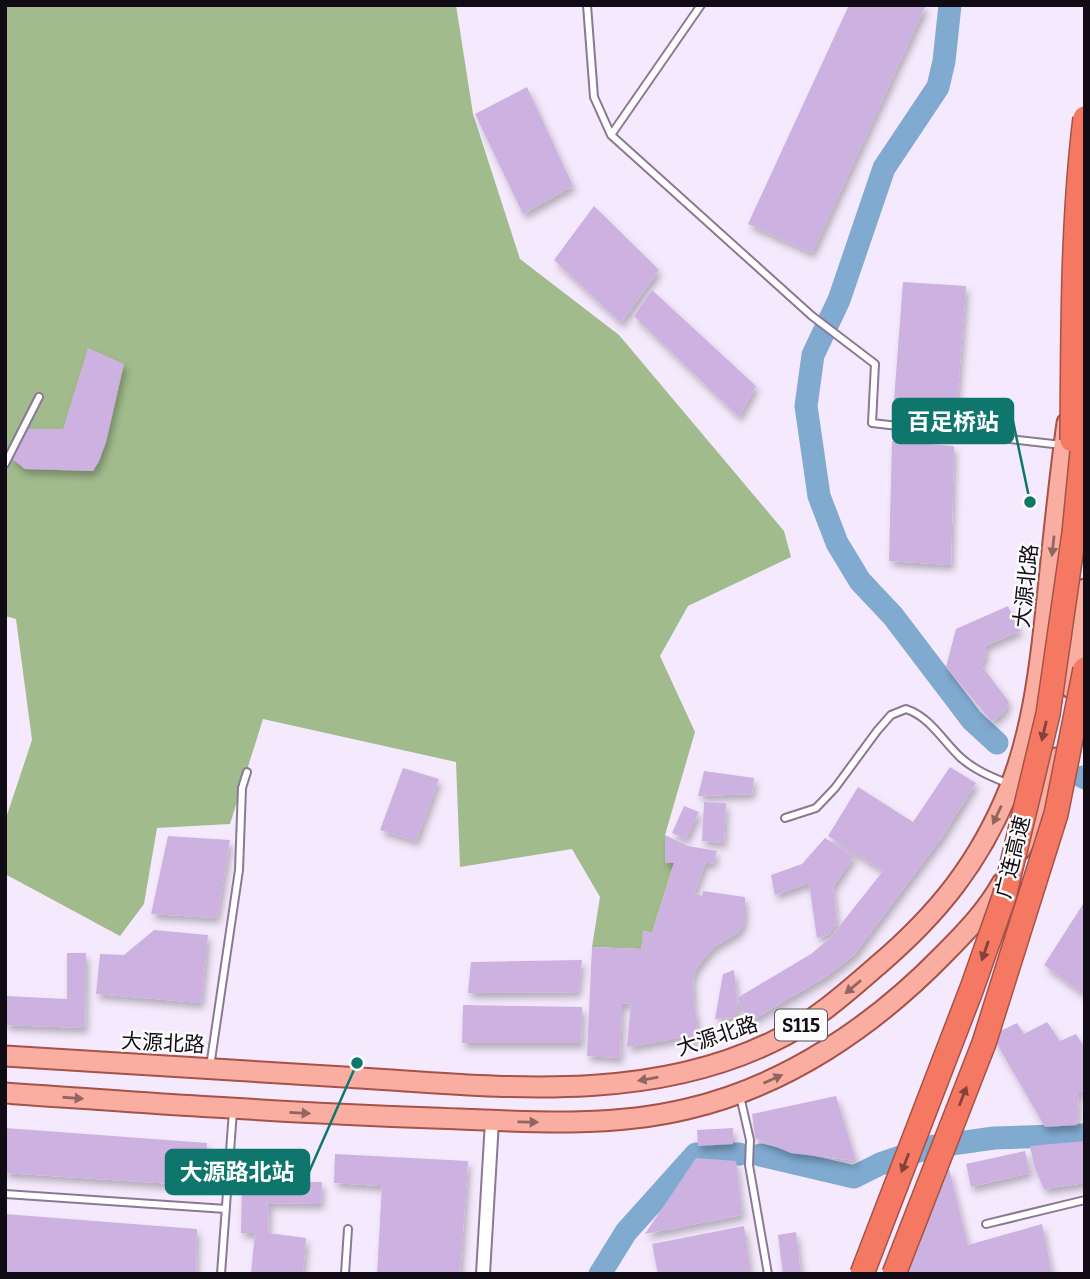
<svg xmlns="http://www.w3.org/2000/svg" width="1090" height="1279" font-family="Bitter,'Noto Sans SC',serif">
	<defs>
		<filter id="shadow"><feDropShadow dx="3" dy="5.5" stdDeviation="3.5" flood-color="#0004"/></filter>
	</defs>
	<rect width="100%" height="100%" fill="#f5eafd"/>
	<path fill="#a1bb8c" d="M5,5H456L473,114L520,259L619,335L784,531L791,557L688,606L660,656L695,732L665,835V863H674L652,933L644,931L641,949L592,947L600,897L572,849L460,867L456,762L263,719L230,824L157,828L144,904L120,936L5,874V821L32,740L16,619L5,616Z"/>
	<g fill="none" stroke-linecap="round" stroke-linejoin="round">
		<path stroke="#80aad0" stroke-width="23" d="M950,5L944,61L938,87L884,168L839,300L813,355L806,406L819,496L837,543L860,581L893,616L972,720L997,743
			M1083,777L1085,778
			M760,1155L854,1177L880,1164L930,1147L994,1138L1085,1135
			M600,1274L626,1232L696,1154H739"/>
	</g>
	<path fill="#cdb1e0" filter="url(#shadow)" d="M849,5H926L812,253L748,224Z
		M527,87L573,186L523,214L475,114Z
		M594,206L659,270L621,323L554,260Z
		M903,282L966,286L957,405L894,400Z
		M652,290L756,386L739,417L634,316Z
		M88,348L124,364L106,442L99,461L93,471L25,469L11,458L27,429H63Z
		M892,441L954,446L951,565L889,561Z
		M1008,606L1020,631L985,646L986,655L981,665L1009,702L1004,712L992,722L946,667L956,629Z
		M950,767L976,783L942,837L854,955L827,976L749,1022L737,998L811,954L830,938L883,871L828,836L858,787L913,822Z
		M403,768L439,779L416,841L380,830Z
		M704,771L754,778L752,794L698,796Z
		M704,802L726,803L724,843L702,841Z
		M684,806L699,812L686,839L672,833Z
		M665,835L688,846L717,851L713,864L706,862L694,893L702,896L703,891L745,897V921L739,932L714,947L698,966L693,977L694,1005L697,1020L696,1040L685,1042L684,1037L627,1047L631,1003L622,1004L620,1058L587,1056L592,947L641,949L643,931L652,933L674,863H665Z
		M168,836L230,840L217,918L151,914Z
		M825,838L854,856L833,887L837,923L828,935L817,938L809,883L775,895L771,875L802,864Z
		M1085,901V995L1044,965Z
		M154,930L208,935L201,1003L96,994L100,954L124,955Z
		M67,953H86L85,1028L5,1025V996L67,999Z
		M582,960L578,992L468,993L471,962Z
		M734,970L738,1009L733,1018L715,1019L723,974Z
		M463,1005L582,1007L581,1043H462Z
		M1047,1022L1060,1041L1076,1034L1085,1048V1090L1079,1093L1077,1125L1045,1127L992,1035L1017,1023L1024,1034Z
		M836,1096L856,1161L791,1153L755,1138L752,1114Z
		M5,1128L207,1143L204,1186L5,1173Z
		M733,1128V1144L698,1146L697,1130Z
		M1085,1141V1183L1044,1189L1034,1166L1030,1146Z
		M1025,1151L1030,1173L971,1187L966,1164Z
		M335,1154L468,1161L460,1274H377L382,1186L334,1183Z
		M696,1158L736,1161L742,1215L645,1234Z
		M949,1169L968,1245L1042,1224L1052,1274H897L922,1177Z
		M242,1181L322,1182L321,1204L269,1203L268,1233L306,1238L303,1274H251L255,1233H241Z
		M5,1214L197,1229L196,1274H5Z
		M744,1226L751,1274H658L652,1244Z
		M796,1232L801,1274H783L778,1235Z"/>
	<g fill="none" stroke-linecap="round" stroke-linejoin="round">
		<g stroke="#8a7995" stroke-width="10">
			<path id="lane" d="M587,5L594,97L611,135L812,316L875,364L872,423L1062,445
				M611,135L701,5
				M5,464L39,397
				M785,818L816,808L835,788L877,731L891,715L906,709C930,717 942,740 960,757C974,770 992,777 1009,784
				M210,1067L239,870L242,788L247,772
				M740,1096L750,1140L749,1165L768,1274
				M5,1194L226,1209
				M986,1224L1085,1200
				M221,1274L233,1111
				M345,1274L348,1229"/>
		</g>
		<g stroke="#8a7995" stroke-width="16">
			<path id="street" d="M483,1274L492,1121"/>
		</g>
		<g stroke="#a55248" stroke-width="23">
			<path id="primary" d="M1071,688L1085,589
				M1020,850C1036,820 1049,792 1056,758
				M5,1056C118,1063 231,1070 344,1077C487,1085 640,1107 774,1041C812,1023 845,994 877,966C938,914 980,862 1010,787C1031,734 1039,674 1045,618C1052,553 1058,488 1067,423
				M5,1093C148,1103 290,1113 433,1118C518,1121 604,1129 687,1109C786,1086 874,1026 944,954C966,932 987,910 1002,883"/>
		</g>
		<use href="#lane" stroke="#fff" stroke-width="6"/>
		<use href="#street" stroke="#fff" stroke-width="12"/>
		<use href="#primary" stroke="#f9aea1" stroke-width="19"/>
		<g stroke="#a55248" stroke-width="26" stroke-linecap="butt">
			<path id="highway-bridge" d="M1072,440C1073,333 1072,225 1085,118
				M862,1274L972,988L1004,897L1048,714L1074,533L1085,421
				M894,1274L984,1043L1056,814L1085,669"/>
		</g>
		<use href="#highway-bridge" stroke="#f57863" stroke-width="23"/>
	</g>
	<defs><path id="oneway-solid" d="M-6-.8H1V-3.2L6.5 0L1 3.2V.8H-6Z" transform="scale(1.75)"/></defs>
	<g fill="#916562">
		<use href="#oneway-solid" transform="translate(1053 546) rotate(96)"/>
		<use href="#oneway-solid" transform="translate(997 815) rotate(115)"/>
		<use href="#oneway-solid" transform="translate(853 987) rotate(140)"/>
		<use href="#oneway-solid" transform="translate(648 1079) rotate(170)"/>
		<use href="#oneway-solid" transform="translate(773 1079) rotate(-24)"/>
		<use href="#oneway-solid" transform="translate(73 1098) rotate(4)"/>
		<use href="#oneway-solid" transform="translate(300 1113) rotate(3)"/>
		<use href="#oneway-solid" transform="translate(528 1122) rotate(1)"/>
	</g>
	<g fill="#83423c">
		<use href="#oneway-solid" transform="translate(1044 731) rotate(103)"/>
		<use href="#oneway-solid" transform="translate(985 951) rotate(109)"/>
		<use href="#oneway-solid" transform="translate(963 1096) rotate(-69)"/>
		<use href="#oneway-solid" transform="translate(905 1163) rotate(111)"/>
	</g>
	<g text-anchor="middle" stroke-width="5" stroke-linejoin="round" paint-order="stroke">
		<rect fill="#fcfcfc" stroke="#58535a" stroke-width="2" x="775" y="1009.5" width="52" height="31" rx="5"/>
		<g font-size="19" font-weight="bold" fill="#110b15">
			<text x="801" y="1032">S115</text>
		</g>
		<g font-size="21" fill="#110b15" stroke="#fcfcfc">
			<text transform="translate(1026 586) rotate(-84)" y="7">大源北路</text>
			<text transform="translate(1013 857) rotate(-76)" y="7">广连高速</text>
			<text transform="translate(717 1036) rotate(-18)" y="7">大源北路</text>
			<text transform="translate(163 1043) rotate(3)" y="7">大源北路</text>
		</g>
	</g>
	<path fill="none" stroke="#0f766e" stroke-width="2.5" d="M1030 502L1013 421M357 1063L309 1172"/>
	<g fill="#0f766e" stroke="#fcfcfc" stroke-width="2.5">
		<circle cx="1030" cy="502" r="7"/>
		<circle cx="357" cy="1063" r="7"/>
	</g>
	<g fill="#0f766e" stroke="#0f766e" stroke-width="2.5">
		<rect x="893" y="399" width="120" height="44" rx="7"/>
		<rect x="166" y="1150" width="143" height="44" rx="7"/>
	</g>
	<g font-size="23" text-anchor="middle" font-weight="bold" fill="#fff">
		<text x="953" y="430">百足桥站</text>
		<text x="237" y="1180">大源路北站</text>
	</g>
	<rect width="1090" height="1279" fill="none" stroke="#110b15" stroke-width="14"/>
</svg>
